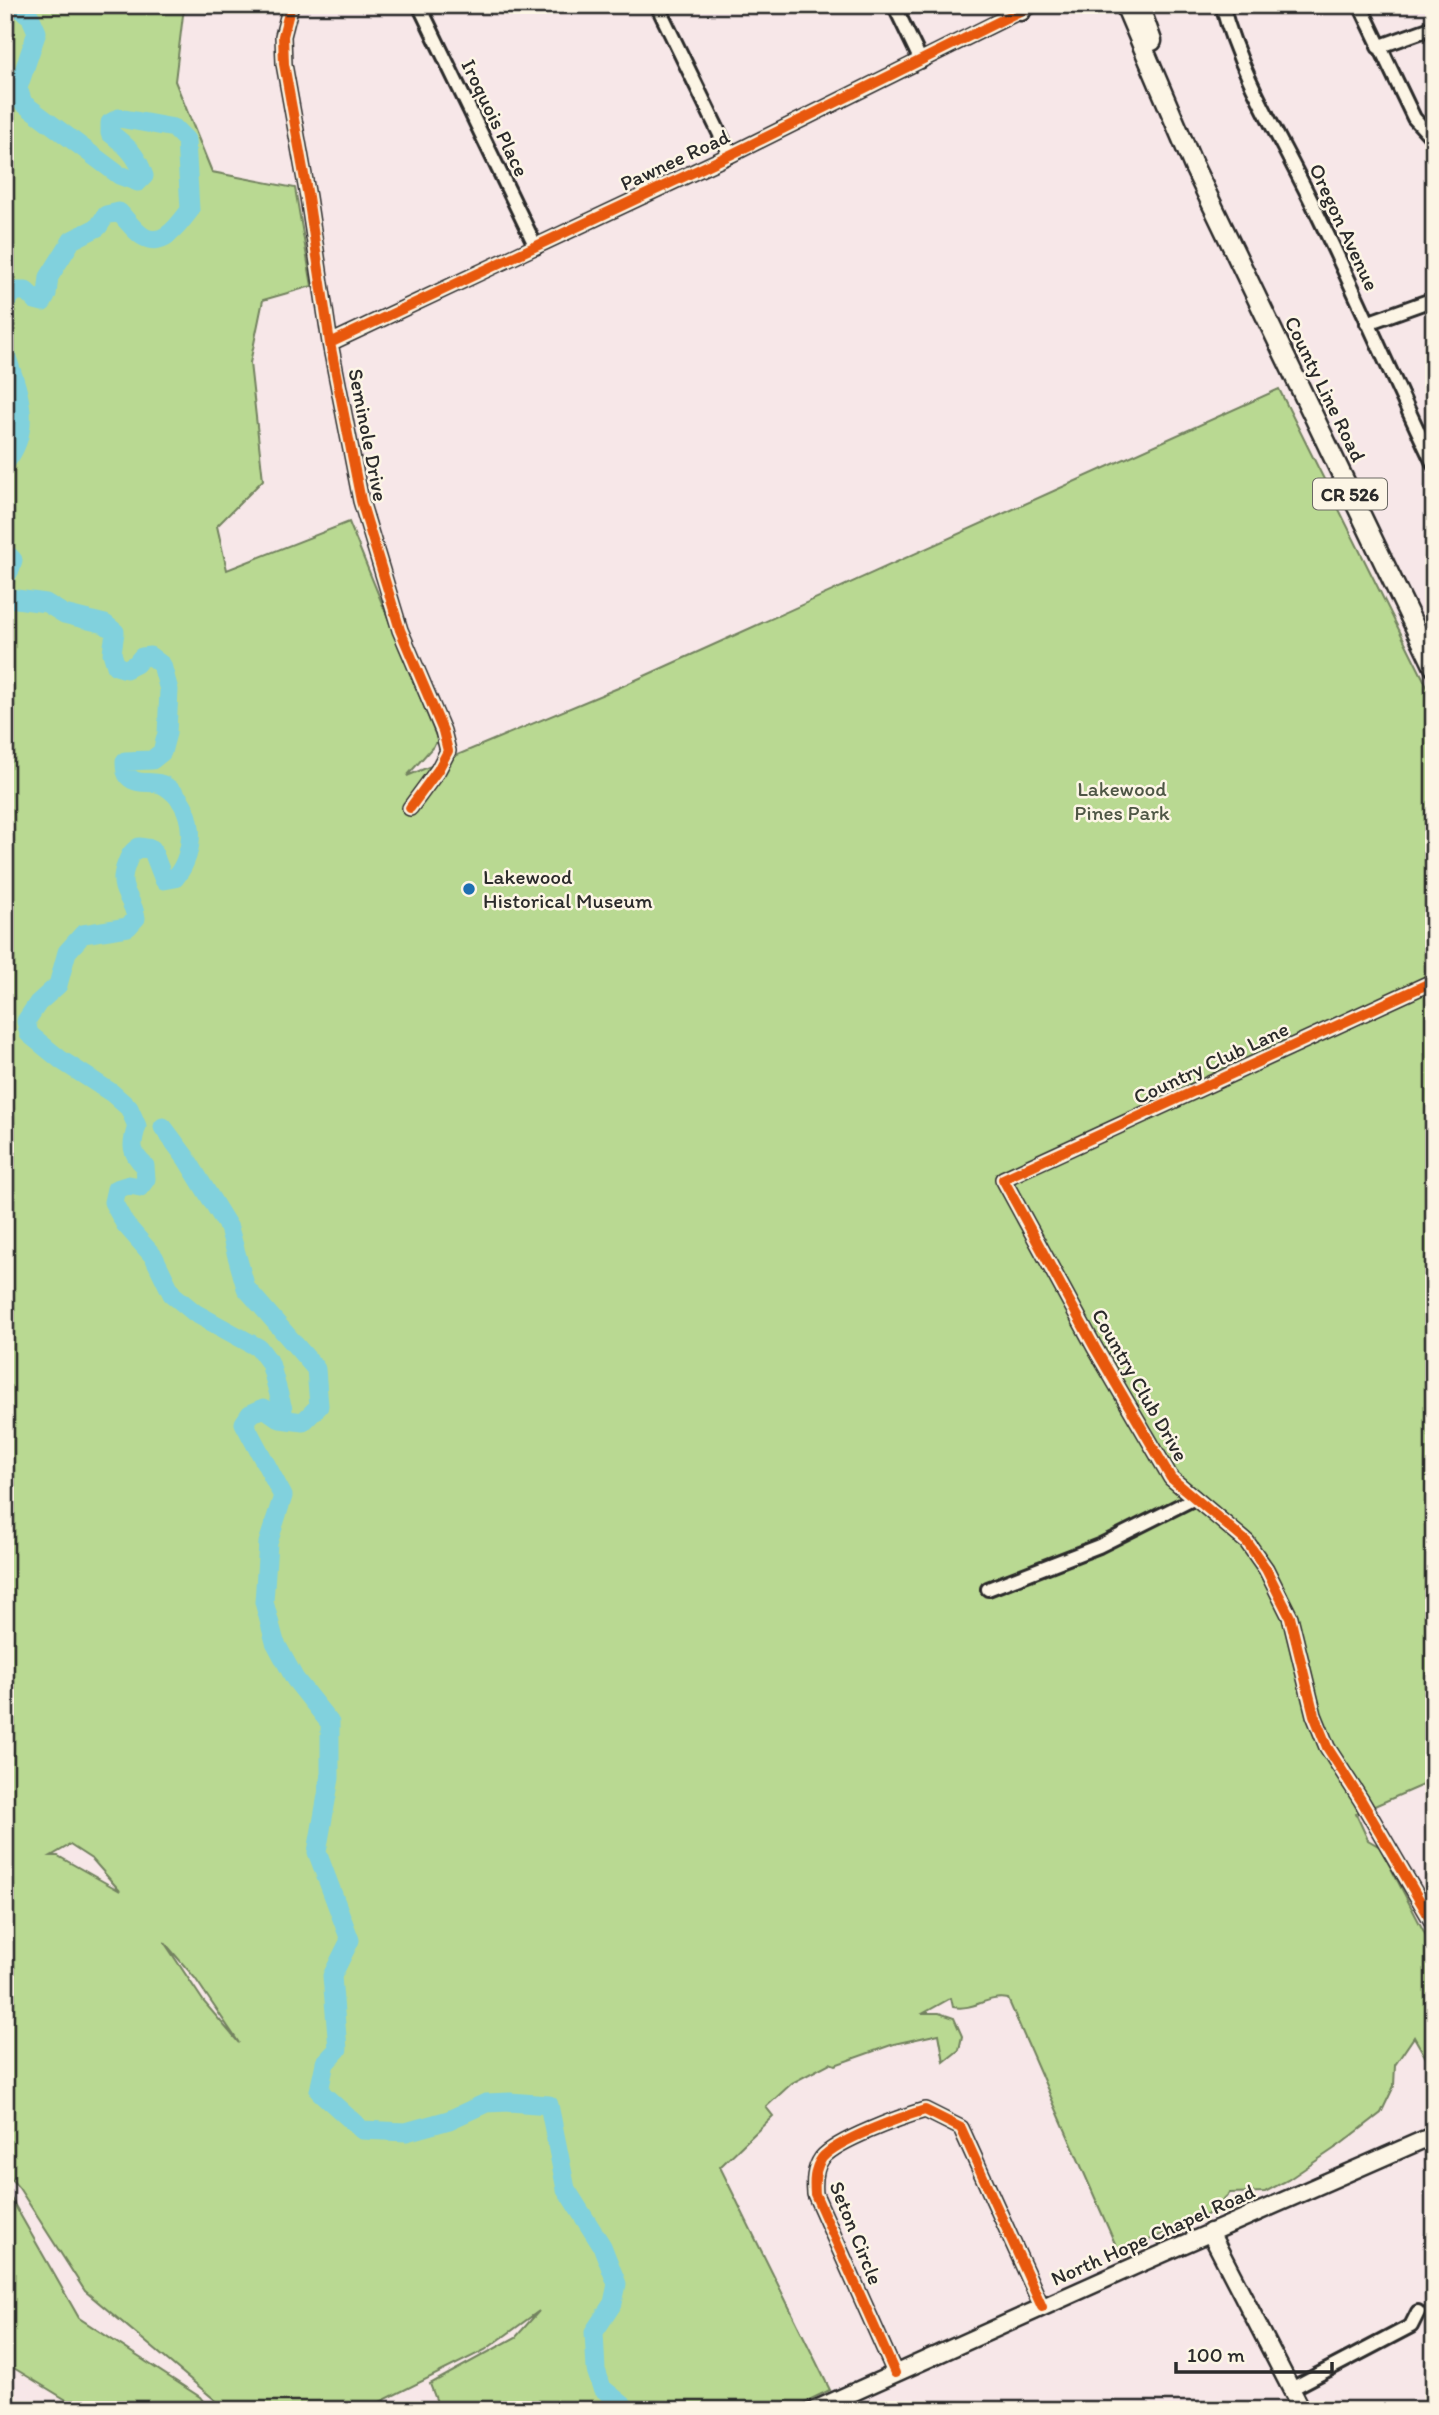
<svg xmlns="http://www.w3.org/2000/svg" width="1439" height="2415" font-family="Itim,sans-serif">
	<rect width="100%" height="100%" fill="#f7e7e8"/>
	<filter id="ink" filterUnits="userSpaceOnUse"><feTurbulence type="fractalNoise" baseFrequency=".0143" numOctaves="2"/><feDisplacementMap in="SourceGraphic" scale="14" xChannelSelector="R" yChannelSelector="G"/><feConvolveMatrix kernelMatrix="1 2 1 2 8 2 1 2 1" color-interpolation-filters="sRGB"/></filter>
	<g filter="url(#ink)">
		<path fill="#b9d992" stroke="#72825e" stroke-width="2" fill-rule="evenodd" d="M5,5H187L183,15L175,81L212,172L295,188L312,286L263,300L250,363L263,480L217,526L227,570L349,522L438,741L407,776L618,688L1279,389L1434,700V1780L1356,1814L1368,1840L1380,1847L1433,1949L1434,2072L1414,2037L1395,2065L1394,2086L1381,2113L1341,2144L1288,2180L1265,2192L1230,2193L1207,2215L1146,2241L1120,2255L1008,1999C986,1995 975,2011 953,2007L951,1998L924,2013H939L954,2018L962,2036L959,2050L944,2062L939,2034L894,2044L835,2065L830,2063L792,2083L766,2107L773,2116L720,2167L830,2390L788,2410H440L430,2384L516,2337L539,2311L485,2350L364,2410H227L85,2291L19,2188L5,2172V1845L13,1849L5,1839ZM70,1845L93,1860L120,1891L58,1856H51ZM164,1942L195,1978L239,2043L204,2002Z
			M5,2188L79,2318L200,2397L210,2410H83L12,2367L5,2369Z"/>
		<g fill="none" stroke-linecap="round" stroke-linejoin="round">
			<path stroke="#81d1dd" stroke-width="19" d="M5,303L15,291H26L35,300L43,302L47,294L49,277L72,240L98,227L106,215L119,212C126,219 135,232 144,237C164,248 180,223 190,210L186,140L174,128L119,118L110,123V133C127,146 137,155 144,176L138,182L119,175L23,103L18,88L37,32L30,16L16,5
				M5,352C18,390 34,428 5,463
				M5,552L13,560L11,568L5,578
				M5,595L9,598L46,603L64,614L105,624L115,632L112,653L116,666L126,669L136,664L142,657L150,656L162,665L169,690L167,733L162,752L152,760L125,761C125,768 125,776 133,780C142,785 155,780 165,786C197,806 197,852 175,878L164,880L152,849L139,847C131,852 129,857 126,865C116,891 133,896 136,918L128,927L83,934L67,952L58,985L38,1003L26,1021L29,1034L61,1060L112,1093L129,1108L137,1126C131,1144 130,1153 145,1166L146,1179L140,1187L129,1185L116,1189L113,1202L125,1224L154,1257L172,1294L195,1313L259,1348L270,1363L283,1409L280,1419
				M163,1127L186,1158L229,1228L246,1288L316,1369L319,1406L303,1422L280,1419L264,1408L250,1414L244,1423L283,1496L268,1543L264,1602L275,1642L295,1679L330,1723V1778L317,1852L350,1940L332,1976L338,2049L325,2063L319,2091L362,2130L406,2132L449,2120L486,2103L510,2102L549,2105L566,2189L602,2246L617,2284L613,2303L594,2332L596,2370L602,2388L629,2410"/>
			<g stroke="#2b2b2b" stroke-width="18">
				<path id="street" d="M291,5L283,36L284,64L308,197L330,343L361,501L400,630L443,731L448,751L438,770L410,808
					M419,5L536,247
					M657,5L730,155
					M894,5L921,61
					M1222,5C1241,77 1283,142 1315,209C1356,293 1393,380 1434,465
					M1360,5L1414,118L1434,140
					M1378,47L1434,27
					M1367,323L1434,299
					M330,343L730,155L1032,5
					M1434,981L1003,1179L1095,1348L1171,1478L1247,1542L1266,1569L1290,1617L1314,1715L1327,1747L1361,1800L1434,1925
					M988,1589L1099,1546L1195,1498
					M895,2373L815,2194C814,2182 814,2169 822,2158C837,2140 901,2117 925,2110L961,2128L1042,2307
					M1291,2389L1411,2326L1418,2312"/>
			</g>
			<g stroke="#2b2b2b" stroke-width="21">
				<path id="secondary" d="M1210,2232L1302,2410
					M814,2410L1139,2264L1434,2135"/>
			</g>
			<g stroke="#2b2b2b" stroke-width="23">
				<path id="primary" d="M1125,5L1194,167L1434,667
					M1139,5L1152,41
					M1021,11L1023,5"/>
			</g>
			<use href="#street" stroke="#fcf5e5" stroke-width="12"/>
			<use href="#secondary" stroke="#fcf5e5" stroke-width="16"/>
			<use href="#primary" stroke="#fcf5e5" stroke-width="18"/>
			<g stroke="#fcf5e5" stroke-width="15">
				<path id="cycleway" d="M291,5L283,36L284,64L308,197L330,343L361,501L400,630L443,731L448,751L438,770L410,808
					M330,343L730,155L1032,5
					M1434,981L1003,1179L1095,1348L1171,1478L1247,1542L1266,1569L1290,1617L1314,1715L1327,1747L1361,1800L1434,1925
					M895,2373L815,2194C814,2182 814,2169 822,2158C837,2140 901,2117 925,2110L961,2128L1042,2307"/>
			</g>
			<use href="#cycleway" stroke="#e8590c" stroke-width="10"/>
		</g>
	</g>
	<circle fill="#1f6fb2" stroke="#fcf5e5" stroke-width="2.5" cx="469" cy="889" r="7"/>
	<g text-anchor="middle" stroke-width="5" stroke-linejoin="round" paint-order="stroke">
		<rect fill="#fcf5e5" stroke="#6a6863" stroke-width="2" x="1313" y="478.5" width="74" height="31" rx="5"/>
		<g font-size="19" font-weight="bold" fill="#2b2b2b">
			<text x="1350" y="501">CR 526</text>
		</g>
		<g font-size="21" fill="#2b2b2b" stroke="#fcf5e5">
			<text transform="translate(495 118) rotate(64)" y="7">Iroquois Place</text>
			<text transform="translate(675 160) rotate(-25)" y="7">Pawnee Road</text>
			<text transform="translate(1344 227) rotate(65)" y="7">Oregon Avenue</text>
			<text transform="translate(1325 389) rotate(64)" y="7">County Line Road</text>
			<text transform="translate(368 435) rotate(79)" y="7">Seminole Drive</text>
			<text transform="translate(1211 1063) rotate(-25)" y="7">Country Club Lane</text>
			<text transform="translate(1140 1385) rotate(60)" y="7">Country Club Drive</text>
			<text transform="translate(856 2233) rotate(68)" y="7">Seton Circle</text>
			<text transform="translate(1153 2235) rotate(-24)" y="7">North Hope Chapel Road</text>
		</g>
		<g font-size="21" fill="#4e5645" stroke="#fcf5e5">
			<text x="1122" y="796">Lakewood<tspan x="1122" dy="24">Pines Park</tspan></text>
		</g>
		<g font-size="21" fill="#2b2b2b" stroke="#fcf5e5" text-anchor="start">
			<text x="483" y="884">Lakewood<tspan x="483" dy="24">Historical Museum</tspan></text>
		</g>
	</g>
	<rect width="1439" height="2415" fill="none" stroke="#fcf5e5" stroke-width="28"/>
	<rect x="14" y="14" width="1411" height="2387" fill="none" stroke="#2b2b2b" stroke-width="2.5" filter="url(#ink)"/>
	<path d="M1176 2362v10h156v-10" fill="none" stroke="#2b2b2b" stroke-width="3.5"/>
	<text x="1187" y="2362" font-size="21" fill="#2b2b2b" stroke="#fcf5e5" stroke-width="5" paint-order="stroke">100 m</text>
</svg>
